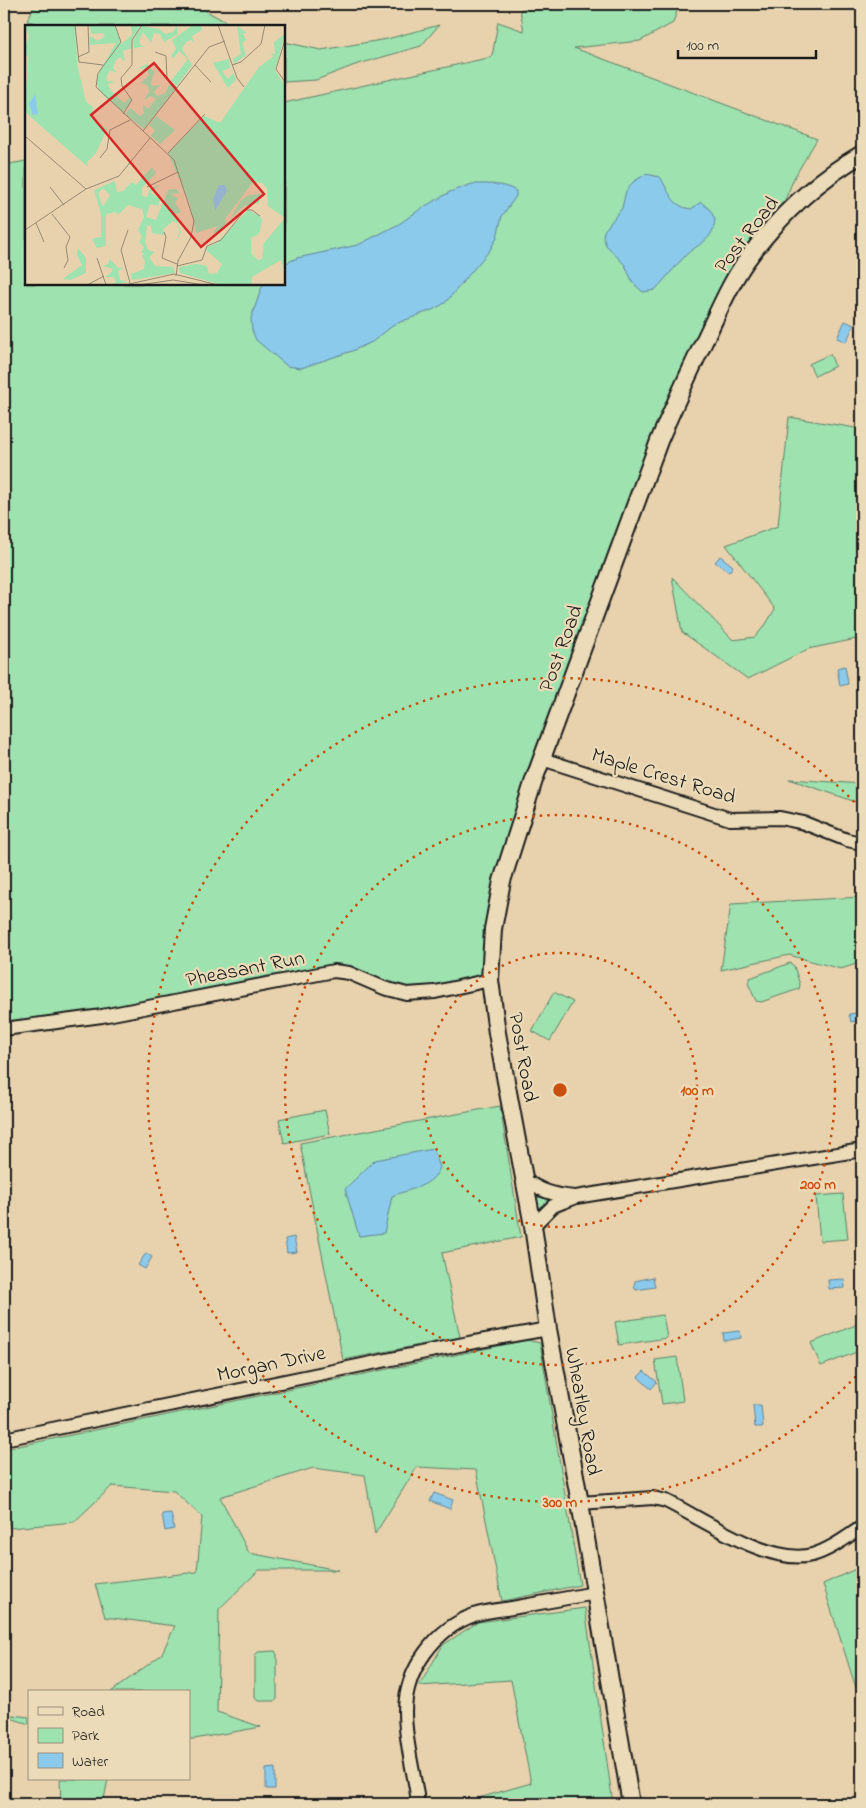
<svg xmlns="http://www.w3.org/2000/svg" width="866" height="1808" font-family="'Indie Flower',sans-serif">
	<rect width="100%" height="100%" fill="#e7d2ad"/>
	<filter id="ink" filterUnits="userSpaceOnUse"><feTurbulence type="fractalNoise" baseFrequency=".02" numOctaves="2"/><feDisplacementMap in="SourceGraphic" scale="10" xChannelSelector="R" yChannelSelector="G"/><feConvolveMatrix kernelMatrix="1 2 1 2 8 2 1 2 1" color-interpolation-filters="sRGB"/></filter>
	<g filter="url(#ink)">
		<path fill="#9de2af" stroke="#5c7f66" d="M35,4H194L233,26H48L27,21Z
			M537,4H677L679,5L673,23L640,41L574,48L817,139L794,178L775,225L751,254L676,402L502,881L490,980L407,994L349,973L4,1029V165L26,161V284H284V103L492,57L498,22L524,31L520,10Z
			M439,25L421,46L355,65L316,80L284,82V42L321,50L387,39Z
			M830,354L835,366L815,376L809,364Z
			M789,417L862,429V635L856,639L808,649L748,679L682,632L672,577L733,640L755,637L766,624L775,609L726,545L778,526Z
			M789,779L862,784V804Z
			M862,897V962L841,969L789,955L721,970L731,904Z
			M790,963L794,966L800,985L799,989L761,1002L756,1001L748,983L750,978Z
			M554,992L573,1002L550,1041L532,1031Z
			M500,1106L521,1237L442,1253L460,1337L343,1360L300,1143Z
			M325,1110L330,1134L284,1143L279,1119Z
			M843,1194L848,1239L820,1241L816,1196Z
			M538,1197L551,1200H552L541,1210L537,1207L536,1198Z
			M663,1315L667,1338L619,1345L615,1322Z
			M858,1324L862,1335V1350L821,1366L811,1343Z
			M527,1340L540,1343L580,1585L502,1601L476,1470L417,1467L375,1534L365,1475L313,1468L220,1497L249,1553L338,1570H259L219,1609L217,1712L261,1727L194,1739H189V1692H111L161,1655L175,1626L105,1617L95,1584L197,1572L202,1517L174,1491L112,1486L74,1522L10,1528L4,1503V1449Z
			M677,1357L683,1401L662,1404L655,1360Z
			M862,1566V1707L823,1584Z
			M585,1608L613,1804H458L531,1783L511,1680L419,1686L443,1645L478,1622Z
			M275,1651L277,1655V1699L275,1701H258L255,1698V1655L258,1652Z
			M4,1714L29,1717V1724L4,1716Z
			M60,1779H108L103,1804H61Z"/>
		<path fill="#8ccaec" stroke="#5f8499" d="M646,174L660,177C669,191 672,207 691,209L701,202L710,210L715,219C713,243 698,242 684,257C674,268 665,279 655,290L643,292L633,283L625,265L606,245L603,237L604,231L622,208L626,191L633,182Z
			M472,184C487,184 503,183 516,191V196L502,216L497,237L490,250L445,303L432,310L395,324L372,342L352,351L301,368L287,366L256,340L252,330L251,318L263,284H284V264L297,258L358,245L399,224L422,208L450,192Z
			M845,321L854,325L846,342L837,338Z
			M720,556L733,566L729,572L715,562Z
			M845,666L848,684L840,686L837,668Z
			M862,1012V1020L851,1022L849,1014Z
			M433,1149L440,1167C433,1187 409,1189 392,1196L384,1233L359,1236L345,1189L375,1160Z
			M294,1237L297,1252L287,1253L285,1239Z
			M146,1253L152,1257L145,1269L138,1265Z
			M653,1277L655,1287L636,1290L634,1287L635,1281Z
			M844,1279L845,1288L829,1289L828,1280Z
			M740,1331L741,1338L724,1341L723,1333Z
			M644,1371L657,1382L651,1389L638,1377Z
			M753,1405H761L763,1427H755Z
			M434,1493L453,1500L450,1509L430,1501Z
			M171,1513L174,1529L165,1531L162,1514Z
			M275,1768V1789H266V1769Z"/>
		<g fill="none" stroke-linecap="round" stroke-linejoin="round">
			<g stroke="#1c1c1c" stroke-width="16">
				<path id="minor" d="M542,759L730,819L780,818L804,823L847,840L862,843
					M4,1029L102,1016L334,971L349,973L384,988L407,994L435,992L490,980
					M524,1179C540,1191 554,1195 574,1197
					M533,1226L553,1206L576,1197L862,1150
					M4,1439L469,1343L548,1329
					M580,1503L653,1498L666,1501C703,1519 770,1566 812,1555C830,1550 847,1537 862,1527
					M417,1804V1795C413,1768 405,1740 405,1712C405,1670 435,1629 474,1615C486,1611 500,1610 512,1608C540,1603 567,1598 595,1593"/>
			</g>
			<g stroke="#1c1c1c" stroke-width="20">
				<path id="major" d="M631,1804L580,1503L548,1329L533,1226L497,1033L490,980L493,929L502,881L534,780L659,441C674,405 691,369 708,333C721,306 733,277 752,253C782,213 819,179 862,154"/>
			</g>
			<use href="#minor" stroke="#ecdbb8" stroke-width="12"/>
			<use href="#major" stroke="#ecdbb8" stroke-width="16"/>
		</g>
	</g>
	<g fill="none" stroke="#c9500e" stroke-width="2.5" stroke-dasharray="2.5 5">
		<circle cx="560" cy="1090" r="137"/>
		<circle cx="560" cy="1090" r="275"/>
		<path d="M861 1371A412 412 0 1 1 861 809"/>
	</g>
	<g text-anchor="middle" stroke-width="4.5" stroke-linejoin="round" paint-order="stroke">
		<g font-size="21" fill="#1c1c1c" stroke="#ecdbb8">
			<text transform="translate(746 234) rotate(-52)" y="7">Post Road</text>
			<text transform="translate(560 648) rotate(-70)" y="7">Post Road</text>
			<text transform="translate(664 775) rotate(17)" y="7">Maple Crest Road</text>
			<text transform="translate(245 968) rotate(-11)" y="7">Pheasant Run</text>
			<text transform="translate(524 1057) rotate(80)" y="7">Post Road</text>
			<text transform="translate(271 1363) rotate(-12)" y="7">Morgan Drive</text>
			<text transform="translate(584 1411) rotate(80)" y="7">Wheatley Road</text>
		</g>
	</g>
	<g transform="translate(25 25)">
		<rect width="260" height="260" fill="#e7d2ad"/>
		<path d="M0,0H51L52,39L61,77L68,82L66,93L82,104L71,128L62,137L63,142L0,87L3,31L0,30V21L4,12ZM64,0H90L96,19L107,10L106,0H116L106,15L107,23L98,26L100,37L95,32L91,35L88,43L92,48L85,45L81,53L82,56L90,57L83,59L84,63L89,69L96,66L92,72L99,78L106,72V76L98,88L75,67L72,59V51L91,18L64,20L65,11L73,16L80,11L78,8L67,9ZM152,0L153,9L139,17L135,9L129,8L126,18L118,7L114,16L116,21H122L109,23L108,15L117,1L134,4L140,9L148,7ZM168,0H176L177,5L167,11L169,18L166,15L161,17L157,24L167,40L152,61L146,56L163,34L154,26L149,33L146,31L151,24L147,15ZM212,1L222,8H218L221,15L217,18L221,30L209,39L208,34L216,29ZM260,9L250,45L260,61V248L256,235L227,252L226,260H197L155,248L154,242L171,239L182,241L184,249L192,248L197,239L181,225L182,222L192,218L223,185L235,191L237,196L234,209L226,213V229L233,235L237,234L239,218L260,193L243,181L242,163L237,158L228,157L200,194L201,198L194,208H188L193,201L171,208L164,177L143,128L179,91L195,98L234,42L249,31L245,29H250L249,17ZM184,31L188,38L204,34L205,43L197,46L203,54L208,48L211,55L203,63L205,67ZM122,39L129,47L135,44L129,48L126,58L127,61L135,60L129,67L132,71L140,68L145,59L151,63L119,104L100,89L105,83L115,91L119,88L118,80L123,84L131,74L126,71L119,75L125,65L119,58L115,59L124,50L120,43L112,44ZM131,91L150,105L135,119L126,111L130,105L124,100ZM127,142L131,148L117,163V171L122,172L125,164L134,160L126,168L135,174L133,181L125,179L121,192L131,195L143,165L151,164L155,168L145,169L153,173L150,178L156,187L150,190L156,207L150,218L155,206L152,198L148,196L138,204L139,210L127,208L126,201L122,200L120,217L123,225L130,227L124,232L130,241L148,242L150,248L107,255L106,249L119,244L120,236L117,231L119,228H116L119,222L114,217L117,212L113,205L119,192L117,184L103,180L93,190L91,187L81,189V221L72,223L67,214L79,211H76V189L69,165L90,156L92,167L98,166L107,157L111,160ZM78,163L85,170L78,182L73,168ZM235,169L234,178L219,181L205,194L216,175L224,170ZM53,223L61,233V248L45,255L38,254L57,240L52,230ZM85,234L93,243H98L93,246L95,255L103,257L87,260L91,257L89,252H80L87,247L88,244L78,241L83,239Z" fill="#9de2af" fill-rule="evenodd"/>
		<path d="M10,69L13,89L8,90L4,79ZM194,160H200L202,166L190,186L188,174Z" fill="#8ccaec"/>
		<path fill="none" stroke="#968973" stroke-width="1" d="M50,0L54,37L78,40M90,0L96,17L73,48L71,62L149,135L169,196L166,212L153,236L151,251M193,0L212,53L219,62M260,15L251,44L260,57M130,27L141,31L142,53L152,63M53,32L64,27L63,0M170,40L186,57M207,40L216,37L236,19L240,0M98,89L107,75L97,61L96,53L107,40V15L117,0M118,106L184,22L200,16M0,111L61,164M143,128L180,89M75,133L82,124L85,105L105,95M25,162L39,180M122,162L153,147M27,189L45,212L41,222M11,198L19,217M0,205L61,164L94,151L125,113M103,205L96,225L105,258M139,207L141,212L137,233L152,239M72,233L81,260M152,241L177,235L182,221L196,215L220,185H227L235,191M39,243L43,235L41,222M62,260L79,251M100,260L149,249L193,260M114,260L148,255L179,260"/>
		<path fill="#d62828" fill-opacity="0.15" stroke="#d62828" stroke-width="2.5" d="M129,38L239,169L176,222L66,90Z"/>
		<rect width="260" height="260" fill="none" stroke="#1c1c1c" stroke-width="2.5"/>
	</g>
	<circle cx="560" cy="1090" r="8" fill="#c9500e" stroke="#ecdbb8" stroke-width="2.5"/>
	<g font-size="15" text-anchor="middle" font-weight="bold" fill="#c9500e" stroke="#ecdbb8" stroke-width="4.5" stroke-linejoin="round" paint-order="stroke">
		<text x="697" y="1095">100 m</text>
		<text x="818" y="1189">200 m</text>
		<text x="560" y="1507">300 m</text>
	</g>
	<rect width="866" height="1808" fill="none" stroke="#ecdbb8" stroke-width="20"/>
	<rect x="10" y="10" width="846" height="1788" fill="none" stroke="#1c1c1c" stroke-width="2" filter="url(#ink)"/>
	<rect x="28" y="1690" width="162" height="90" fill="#ecdbb8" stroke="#998f7a"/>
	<rect x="38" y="1707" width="25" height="8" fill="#ecdbb8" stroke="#998f7a"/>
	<text x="72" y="1716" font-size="15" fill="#1c1c1c">Road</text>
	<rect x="38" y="1728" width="25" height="15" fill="#9de2af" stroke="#998f7a"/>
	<text x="72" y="1740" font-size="15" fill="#1c1c1c">Park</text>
	<rect x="38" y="1753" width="25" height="15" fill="#8ccaec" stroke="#998f7a"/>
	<text x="72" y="1766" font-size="15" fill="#1c1c1c">Water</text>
	<path d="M678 50v8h138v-8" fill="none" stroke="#1c1c1c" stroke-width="2.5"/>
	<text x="686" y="50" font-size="15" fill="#1c1c1c" stroke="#ecdbb8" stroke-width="4" paint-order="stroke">100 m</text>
</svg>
